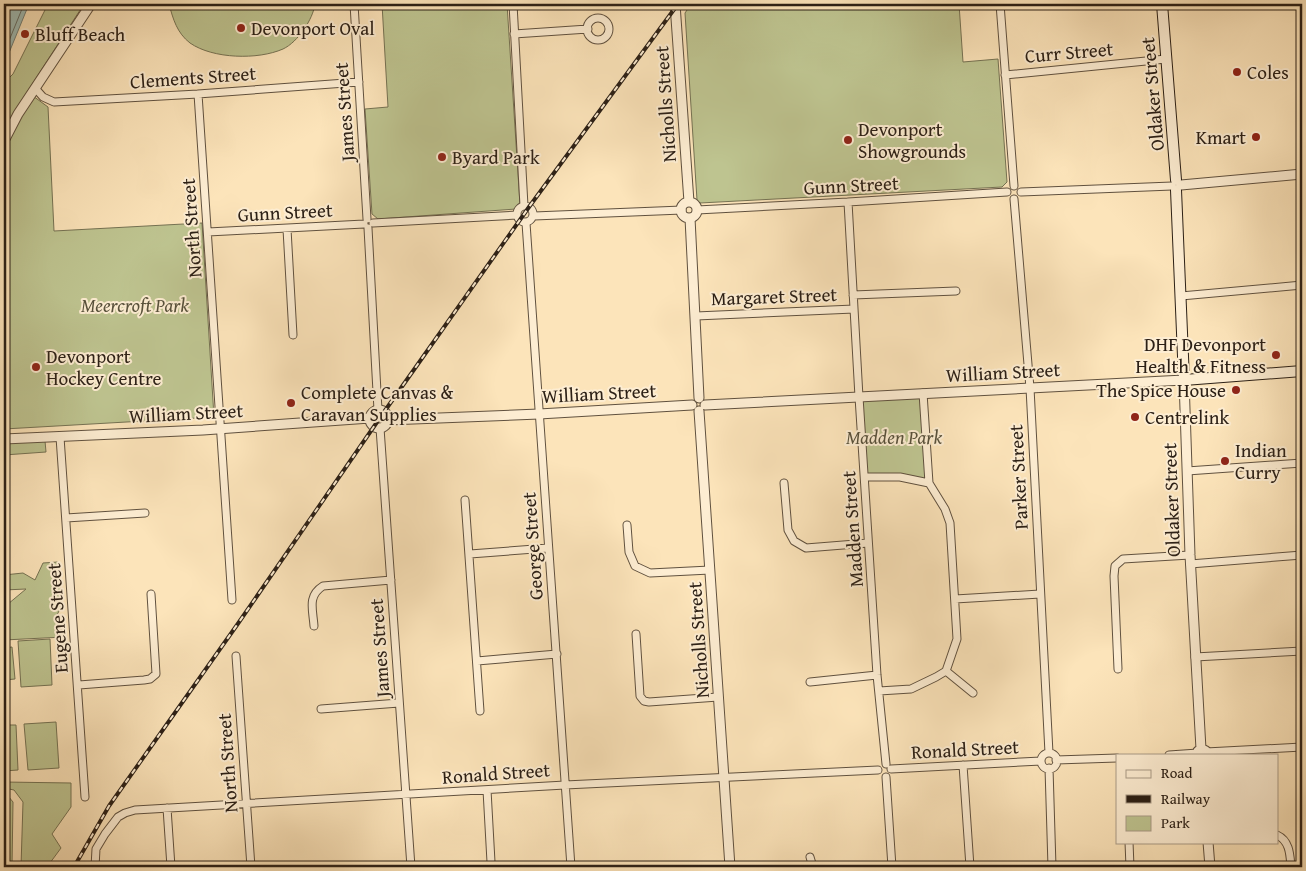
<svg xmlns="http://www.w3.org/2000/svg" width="1306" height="871" font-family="'Gentium Book Plus',serif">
	<rect width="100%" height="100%" fill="#fce4ba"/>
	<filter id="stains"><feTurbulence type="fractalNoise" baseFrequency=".004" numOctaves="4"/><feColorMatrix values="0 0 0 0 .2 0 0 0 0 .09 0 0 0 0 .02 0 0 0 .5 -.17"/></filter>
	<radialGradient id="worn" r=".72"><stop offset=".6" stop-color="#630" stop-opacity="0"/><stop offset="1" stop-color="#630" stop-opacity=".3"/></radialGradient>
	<path fill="#bec490" stroke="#757253" d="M48,4H84L27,92L4,134V83L13,74Z
		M169,4H315C313,19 298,42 283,49C258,60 213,59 190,43C177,33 173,19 169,4Z
		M382,4H507L520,205L516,209L378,219L372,214L365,109L388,107Z
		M691,4H959L963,62L998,59L1007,182L1002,187L700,203L697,200L685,13Z
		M33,96L48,107L54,231L202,223L214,417L4,429V145Z
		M923,393L929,483L900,477H865L859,397Z
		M45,441L46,452L4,455V443Z
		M58,562L62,605L56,617L64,637L4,640V604H8L26,589L4,590V575L23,573L35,580L43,563Z
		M50,639L52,685L21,687L18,641Z
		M12,647L15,679L4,680V648Z
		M56,722L59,768L28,770L24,724Z
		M4,725H16L18,770L4,771Z
		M4,782L71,783V807L52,834L61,848L47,867H21L23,802L14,790L4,788Z
		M8,796L13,802L12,867H4V797Z"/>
	<path fill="#a0bdb6" stroke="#727e76" d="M4,4H29L4,65Z"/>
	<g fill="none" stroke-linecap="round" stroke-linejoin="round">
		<path stroke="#666e66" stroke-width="1" d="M4,53L24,4"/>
		<g stroke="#60513f" stroke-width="9">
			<path id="minor" d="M354,4L367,219
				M513,4L524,206
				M1000,4L1014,186
				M587 29a11 11 0 1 1 22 0a11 11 0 1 1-22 0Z
				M514,34L588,29
				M1005,75L1166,59
				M35,88L43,97L54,102L198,94L359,82
				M198,94L232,600
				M1021,192L1172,186
				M1014,199L1030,388L1049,753
				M848,202L859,397L877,675L886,764
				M517 214a8 8 0 1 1 16 0a8 8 0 1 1-16 0Z
				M697,210L848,202L1007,192
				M534,216L682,210
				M373,223L517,215
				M526,223L571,867
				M368,228L378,410
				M287,229L293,335
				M208,232L364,224
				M853,295L956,291
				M1181,296L1302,285
				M696,316L854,309
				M923,393L929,483
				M380,428L411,867
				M60,437L85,797
				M1187,471L1302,463
				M865,477H900L929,483L945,509L950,523L957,639L946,671L936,677L911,689L879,691
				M784,483L788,530L794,541L806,548L868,543
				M465,500L480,711
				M66,518L145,513
				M627,525L629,552L635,566L650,573L710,570
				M470,554L548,548
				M1190,564L1302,555
				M955,599L1040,594
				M314,626C313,610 307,596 323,586L391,580
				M636,634L640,696L644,701L649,702L718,697
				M236,656L251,867
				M1195,657L1302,651
				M477,661L557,654
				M1118,669L1114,576L1115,566L1123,559L1190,555
				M946,671L973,693
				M810,682L877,675
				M79,685L144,680L150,679L156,674L151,594
				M321,709L399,703
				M1206,752L1302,747
				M1041 761a8 8 0 1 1 16 0a8 8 0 1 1-16 0Z
				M1169,755L1198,753
				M1056,760L1117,758
				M963,765L970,867
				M1049,768L1052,867
				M891,769L1041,761
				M886,777L892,867
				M487,790L491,862L487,867
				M167,808L171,867
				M1277,835C1290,841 1290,855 1291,867
				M1129,842L1130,867
				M810,857L813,867
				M95,867L96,849L105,834L118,817L125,813L135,810L565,785L878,770"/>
		</g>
		<g stroke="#60513f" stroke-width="11">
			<path id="tertiary" d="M675,4L689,202
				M4,141L18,114L91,4
				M1181,185L1302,174
				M681 210a8 8 0 1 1 16 0a8 8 0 1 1-16 0Z
				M690,218L699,398
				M705,405L1184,380L1190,555L1201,749
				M370 419a9 9 0 1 1 18 0a9 9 0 1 1-18 0Z
				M699,411L730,867
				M388,420L539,414L692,405
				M4,439L203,430L370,418
				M1198,755V751L1202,749L1206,751V755
				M1208,842L1210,867"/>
		</g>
		<g stroke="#2c2016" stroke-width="12">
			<path id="secondary" d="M1162,4L1176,180
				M1176,190L1184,380L1302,371"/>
		</g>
		<use href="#minor" stroke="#fdedd2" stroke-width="7"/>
		<use href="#tertiary" stroke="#fdedd2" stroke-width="9"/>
		<use href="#secondary" stroke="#fdedd2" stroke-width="10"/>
		<g stroke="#2c2016" stroke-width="4">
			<path id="rail" d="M74,867L109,806L237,625L384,412L529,207L678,4"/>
		</g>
		<use href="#rail" stroke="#fdedd2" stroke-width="2" stroke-dasharray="5.5" stroke-linecap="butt"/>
	</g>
	<g fill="#8f2418" stroke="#fdedd2" stroke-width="2">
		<circle cx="241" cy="28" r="5"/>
		<circle cx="25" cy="34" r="5"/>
		<circle cx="1237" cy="72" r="5"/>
		<circle cx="1256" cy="137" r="5"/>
		<circle cx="848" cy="140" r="5"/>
		<circle cx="442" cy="157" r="5"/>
		<circle cx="1276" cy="355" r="5"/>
		<circle cx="36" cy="367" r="5"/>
		<circle cx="1236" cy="390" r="5"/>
		<circle cx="291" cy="403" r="5"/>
		<circle cx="1135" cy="417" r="5"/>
		<circle cx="1225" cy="461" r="5"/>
	</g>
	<g text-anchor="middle" stroke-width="4" stroke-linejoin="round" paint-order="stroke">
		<g font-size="19" fill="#2c2016" stroke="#fdedd2" text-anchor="start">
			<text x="251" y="35">Devonport Oval</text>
			<text x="35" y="41">Bluff Beach</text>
			<text x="1247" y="79">Coles</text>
			<text x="858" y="136">Devonport<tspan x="858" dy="22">Showgrounds</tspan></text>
			<text x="1246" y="144" text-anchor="end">Kmart</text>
			<text x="452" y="164">Byard Park</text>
			<text x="1266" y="351" text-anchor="end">DHF Devonport<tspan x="1266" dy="22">Health &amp; Fitness</tspan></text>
			<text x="46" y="363">Devonport<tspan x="46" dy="22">Hockey Centre</tspan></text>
			<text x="1226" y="397" text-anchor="end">The Spice House</text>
			<text x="301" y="399">Complete Canvas &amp;<tspan x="301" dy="22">Caravan Supplies</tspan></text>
			<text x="1145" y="424">Centrelink</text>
			<text x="1235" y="457">Indian<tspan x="1235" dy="22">Curry</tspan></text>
		</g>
		<g font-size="19" fill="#2c2016" stroke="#fdedd2">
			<text transform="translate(1069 52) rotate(-5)" y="7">Curr Street</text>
			<text transform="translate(193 77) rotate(-4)" y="7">Clements Street</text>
			<text transform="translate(1152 94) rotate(-95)" y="7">Oldaker Street</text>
			<text transform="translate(665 104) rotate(-94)" y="7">Nicholls Street</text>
			<text transform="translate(344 112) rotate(-94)" y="7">James Street</text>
			<text transform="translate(851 185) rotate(-3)" y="7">Gunn Street</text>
			<text transform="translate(285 212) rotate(-3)" y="7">Gunn Street</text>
			<text transform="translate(191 228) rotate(-94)" y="7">North Street</text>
			<text transform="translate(774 296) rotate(-2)" y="7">Margaret Street</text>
			<text transform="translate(1003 372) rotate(-3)" y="7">William Street</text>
			<text transform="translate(599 393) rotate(-3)" y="7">William Street</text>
			<text transform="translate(186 413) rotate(-3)" y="7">William Street</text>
			<text transform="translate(1018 477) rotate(-93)" y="7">Parker Street</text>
			<text transform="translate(1171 500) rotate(-92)" y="7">Oldaker Street</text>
			<text transform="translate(852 529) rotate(-94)" y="7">Madden Street</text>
			<text transform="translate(532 546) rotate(-94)" y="7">George Street</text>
			<text transform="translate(57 618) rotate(-94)" y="7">Eugene Street</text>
			<text transform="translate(698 640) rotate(-94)" y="7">Nicholls Street</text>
			<text transform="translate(379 648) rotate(-94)" y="7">James Street</text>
			<text transform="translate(965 749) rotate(-3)" y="7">Ronald Street</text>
			<text transform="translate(227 763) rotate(-94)" y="7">North Street</text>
			<text transform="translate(496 773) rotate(-4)" y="7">Ronald Street</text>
		</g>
		<g font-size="19" font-style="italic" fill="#58513b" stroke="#fdedd2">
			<text x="135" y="312">Meercroft Park</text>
			<text x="894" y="444">Madden Park</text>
		</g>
	</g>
	<rect width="1306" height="871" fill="none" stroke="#fce4ba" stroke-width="20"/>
	<rect x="5" y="5" width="1296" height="861" fill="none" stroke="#2c2016" stroke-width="2.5"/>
	<rect x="10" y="10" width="1286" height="851" fill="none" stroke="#2c2016"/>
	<rect x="1116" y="754" width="162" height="90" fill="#fdedd2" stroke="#a99b87"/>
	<rect x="1126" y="770" width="25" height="8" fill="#fdedd2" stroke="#a99b87"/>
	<text x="1161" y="778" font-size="15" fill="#2c2016">Road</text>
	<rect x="1126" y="795" width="25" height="8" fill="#2c2016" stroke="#a99b87"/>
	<text x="1161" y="804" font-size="15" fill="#2c2016">Railway</text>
	<rect x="1126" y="816" width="25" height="15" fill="#bec490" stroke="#a99b87"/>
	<text x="1161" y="828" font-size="15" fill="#2c2016">Park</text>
	<rect width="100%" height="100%" filter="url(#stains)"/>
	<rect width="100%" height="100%" fill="url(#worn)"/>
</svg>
